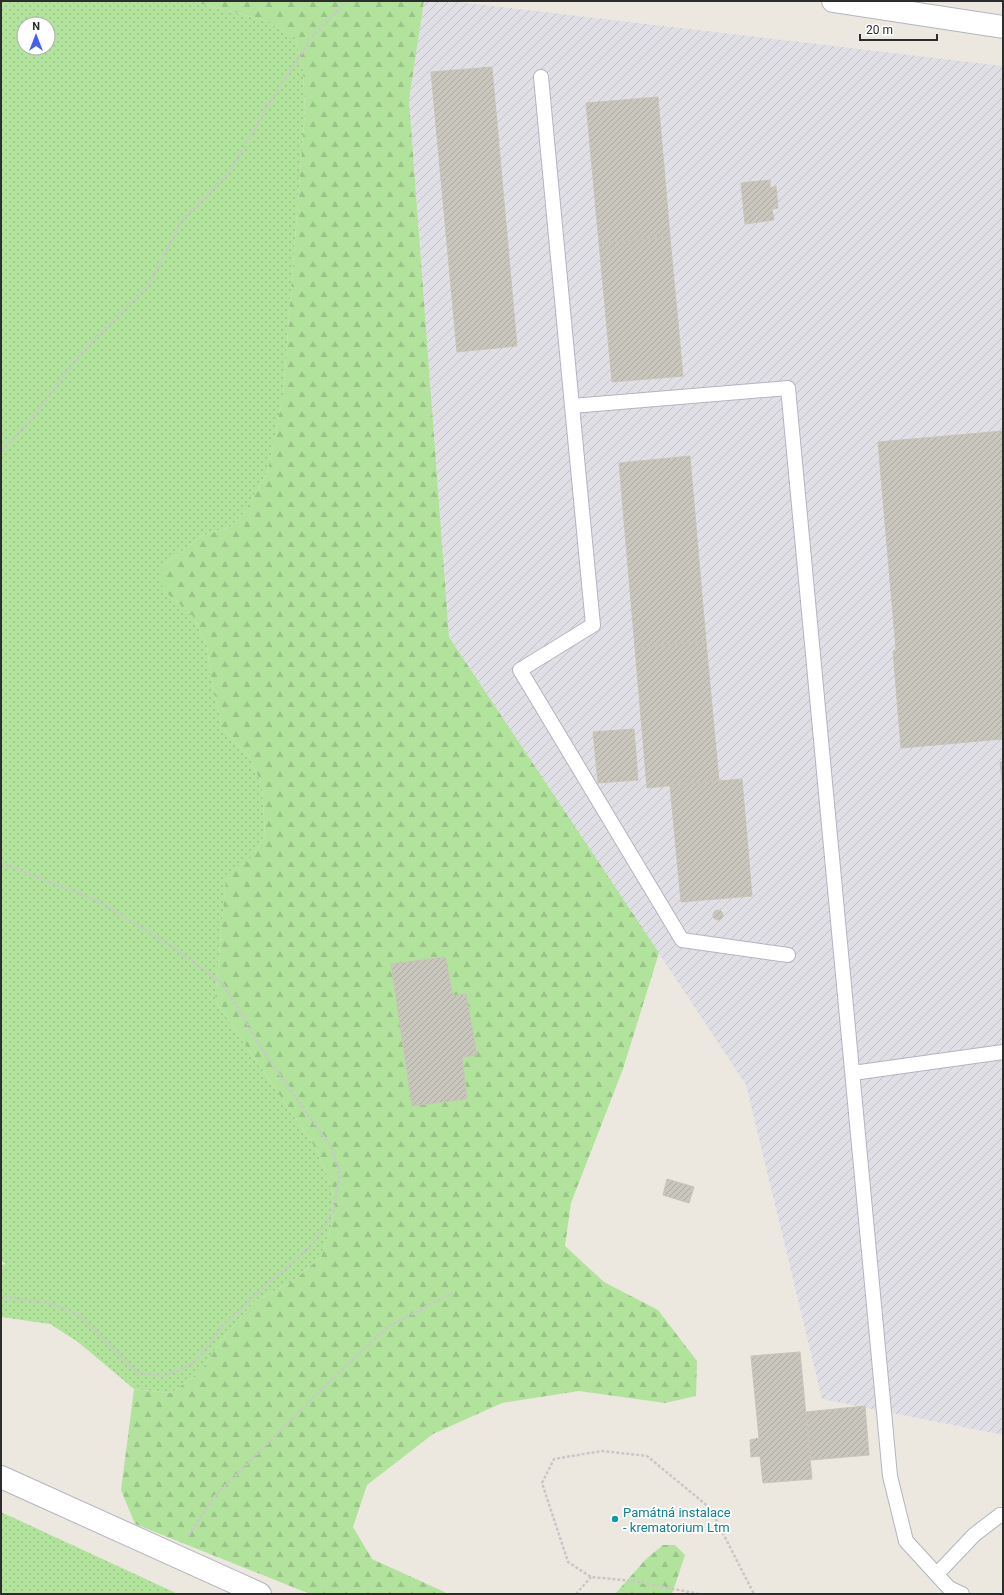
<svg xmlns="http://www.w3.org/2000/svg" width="1004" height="1595" font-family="Roboto,sans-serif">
	<defs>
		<pattern id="industrial-furrows" width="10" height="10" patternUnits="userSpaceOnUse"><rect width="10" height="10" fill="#e1dfe6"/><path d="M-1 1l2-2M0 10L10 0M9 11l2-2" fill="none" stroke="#c1c0c5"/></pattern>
		<pattern id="grass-dots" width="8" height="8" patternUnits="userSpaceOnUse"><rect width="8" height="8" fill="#b2e39d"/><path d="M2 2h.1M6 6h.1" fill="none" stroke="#99c387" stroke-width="1.8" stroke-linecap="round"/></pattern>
		<pattern id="forest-firs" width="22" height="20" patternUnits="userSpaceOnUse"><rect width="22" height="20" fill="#b2e39d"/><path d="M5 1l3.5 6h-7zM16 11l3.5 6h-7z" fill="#99c387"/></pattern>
		<pattern id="building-hatch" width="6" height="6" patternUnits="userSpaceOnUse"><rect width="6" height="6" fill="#c9c6bd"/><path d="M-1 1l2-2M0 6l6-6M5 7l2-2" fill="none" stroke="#adaaa3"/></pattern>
	</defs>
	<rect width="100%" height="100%" fill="#ede8df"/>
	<path fill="url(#industrial-furrows)" d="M424,1H451L1003,66V1435L822,1399L746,1085L449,637L409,100Z"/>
	<path fill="url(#grass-dots)" fill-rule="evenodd" d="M1,1H190L264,20L295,37L303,70L305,110L283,395L268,471L244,513L230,527L202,536L162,566L163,590L193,616L207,646L211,678L222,727L249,757L262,784L265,835L252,857L226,878L215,1000L317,1150L334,1195L332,1223L321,1257L293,1281L254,1302L219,1343L201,1371L171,1393L134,1389L78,1342L50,1324L1,1317V1265L6,1264L1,1261ZM24,24H48V48H24Z
		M1,1512L178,1594H1Z"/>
	<path fill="url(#forest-firs)" d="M190,1H424L409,100L449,637L659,953L623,1069L571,1203L565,1246L604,1282L658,1310L697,1361L696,1396L665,1403L579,1391L502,1403L433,1434L367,1485L353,1527L372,1559L449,1594H310L135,1524L121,1490L134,1389L171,1393L201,1371L219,1343L254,1302L293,1281L321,1257L332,1223L334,1195L317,1150L215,1000L226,877L252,857L265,835L262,784L249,757L222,727L211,678L207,646L193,616L163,590L160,578L162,566L202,536L230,527L244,513L268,471L283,395L305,110L303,70L295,37L264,20Z
		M663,1545H675L685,1555L672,1594H615L646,1559Z"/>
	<path fill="url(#building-hatch)" stroke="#c9c4b8" d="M492,67L517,346L457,352L431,72Z
		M658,97L670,237L599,243L586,103Z
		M770,180V188L776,186L778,208L772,209L774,220L745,224L741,183Z
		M670,237L683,376L612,382L599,243Z
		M1003,431V739L901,748L893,651L896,650L878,442Z
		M690,456L706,641L635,648L619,463Z
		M706,641L719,781L647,788L635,648Z
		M634,729L638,780L598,783L593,732Z
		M1000,762H1003V790Z
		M742,779L752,896L681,902L670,785Z
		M713 915a5 5 0 1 1 10 0a5 5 0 1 1-10 0Z
		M445,957L453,996L466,994L477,1055L462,1057L467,1099L412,1106L391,964Z
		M667,1179L694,1187L689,1203L663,1195Z
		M800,1352L812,1479L763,1483L760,1456L751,1457L750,1440L759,1438L751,1356Z
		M865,1406L869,1455L811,1460L806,1412Z"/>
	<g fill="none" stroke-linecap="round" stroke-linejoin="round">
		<g stroke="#b2b5bf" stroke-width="16">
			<path id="lane" d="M541,77L572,406L788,388L890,1476L906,1541L949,1588L962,1594
				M572,406L593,625L520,670L682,940L788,955
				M853,1073L1003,1052
				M937,1574L974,1535L1000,1515L1003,1516"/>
		</g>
		<g stroke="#b2b5bf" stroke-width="24">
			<path id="street" d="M833,1L1003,27"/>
		</g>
		<g stroke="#b2b5bf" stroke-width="24">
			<path id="secondary" d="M1,1477L260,1594"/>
		</g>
		<path stroke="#c8c8c8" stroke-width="2.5" stroke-dasharray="3 2" stroke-linecap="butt" d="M1,450L25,427L81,353L149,284L181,222L231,170L273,97L313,36L347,1
			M1,863L98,901L164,941L223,984L268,1058L331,1147L340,1174L333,1212L311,1246L257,1293L222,1327L194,1363L163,1376L138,1373L80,1316L54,1304L1,1296
			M189,1535L214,1497L327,1384L386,1328L452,1293
			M576,1594L591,1577
			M699,1594L633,1581L591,1577L568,1562L542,1483L554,1459L602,1451L647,1456L710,1508L754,1594"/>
		<use href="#lane" stroke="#fff" stroke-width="14"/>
		<use href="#street" stroke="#fff" stroke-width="22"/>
		<use href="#secondary" stroke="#fff" stroke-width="22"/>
	</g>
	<circle fill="#0f9aa8" stroke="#fff" stroke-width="1.5" cx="615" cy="1519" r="4"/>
	<g text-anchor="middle" stroke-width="3.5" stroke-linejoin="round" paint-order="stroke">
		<g font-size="13" fill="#0d838f" stroke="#fff" text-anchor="start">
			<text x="623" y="1517">Památná instalace<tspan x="623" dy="15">- krematorium Ltm</tspan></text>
		</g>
	</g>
	<rect width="1004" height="1595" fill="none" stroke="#2c2c2c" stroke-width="4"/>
	<g transform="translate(36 36)"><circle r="19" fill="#ffffff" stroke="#ababab"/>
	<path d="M0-3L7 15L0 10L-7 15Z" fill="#435ef7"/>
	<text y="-6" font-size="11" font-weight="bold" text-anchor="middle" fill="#2c2c2c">N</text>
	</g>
	<path d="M860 34v6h77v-6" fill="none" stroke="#2c2c2c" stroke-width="2"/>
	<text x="866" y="34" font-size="12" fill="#2c2c2c" stroke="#ffffff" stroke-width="3" paint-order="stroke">20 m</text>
</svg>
